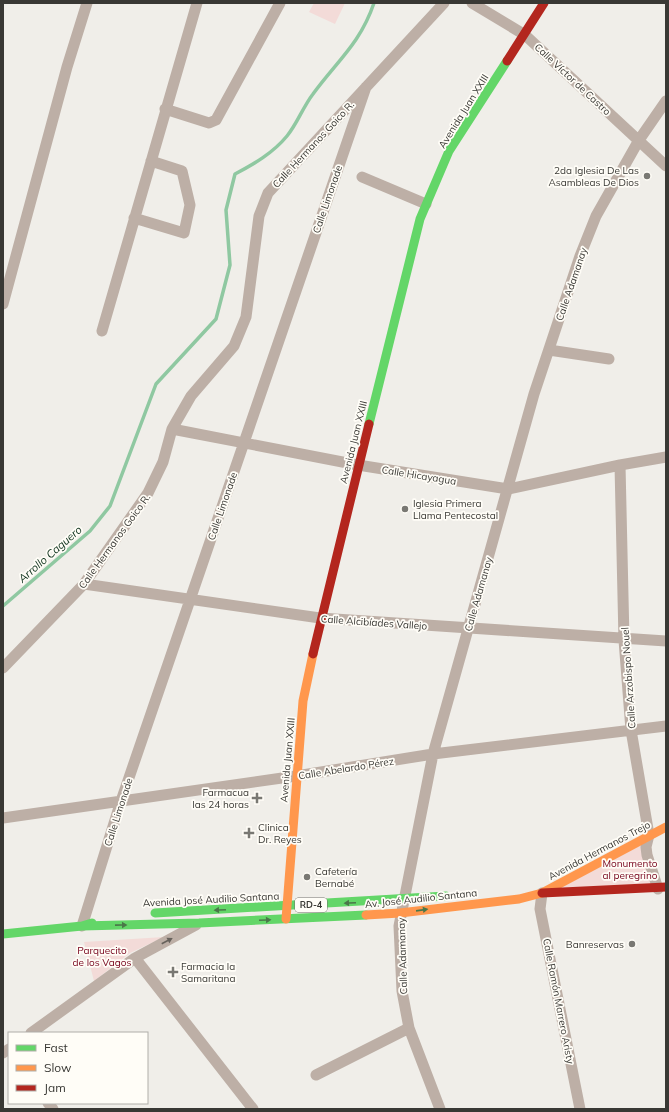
<svg xmlns="http://www.w3.org/2000/svg" width="669" height="1112" font-family="Mulish,sans-serif">
	<rect width="100%" height="100%" fill="#f0eee9"/>
	<path fill="#f3dbd8" d="M314,3H345L335,24L309,12Z
		M649,835L658,889L542,893Z
		M164,937L130,953L94,981L84,942Z"/>
	<g fill="none" stroke-linecap="round" stroke-linejoin="round">
		<path stroke="#8fc8a1" stroke-width="3.5" d="M3,606L90,531L110,506L156,384L216,319L230,265L226,210L235,174C254,164 273,153 287,136C297,124 303,107 313,94C337,61 360,44 374,3"/>
		<path stroke="#bdafa6" stroke-width="11" d="M472,3L525,35L666,166
			M165,109L209,123L216,120L280,3
			M362,177L426,204
			M134,218L184,233L190,205L182,171L151,161
			M3,304L67,67L87,3
			M102,331L197,3
			M549,350L609,359
			M172,429L358,465L508,489L620,465L666,457
			M620,465L624,640L631,730L649,835L646,847L647,855L658,889
			M84,584L320,618L666,641
			M3,668L84,584L148,493L163,462L172,429L191,396L234,346L246,317L259,216L268,193L444,3
			M3,818L296,776L433,754L666,726
			M542,893L540,909L580,1109
			M82,926L121,801L366,87
			M135,958L253,1109
			M31,1033L135,958L196,925
			M3,1053L9,1049
			M316,1075L409,1028
			M48,1103L53,1109
			M440,1109L409,1028L402,991L399,926L433,754L534,394L580,256L596,216L639,140L666,101"/>
		<path stroke="#63d668" stroke-width="9" d="M369,424L420,219L449,151L507,61
			M155,913L446,896
			M82,926L199,923L366,915
			M3,934L82,926L92,923"/>
		<path stroke="#ff974d" stroke-width="9" d="M366,915L400,913L519,899L542,893L666,827
			M286,919L303,701L313,654"/>
		<path stroke="#b3261e" stroke-width="9" d="M507,61L544,3
			M313,654L369,424
			M542,893L666,887"/>
	</g>
	<defs><path id="oneway-solid" d="M-6-.8H1V-3.2L6.5 0L1 3.2V.8H-6Z"/></defs>
	<g fill="#4a7749">
		<use href="#oneway-solid" transform="translate(350 903) rotate(177)"/>
		<use href="#oneway-solid" transform="translate(220 910) rotate(177)"/>
		<use href="#oneway-solid" transform="translate(422 910) rotate(-8)"/>
		<use href="#oneway-solid" transform="translate(265 920) rotate(-3)"/>
		<use href="#oneway-solid" transform="translate(121 925) rotate(-1)"/>
	</g>
	<use fill="#67625c" href="#oneway-solid" transform="translate(167 941) rotate(-28)"/>
	<g fill="#797873" stroke="#fffdf7" stroke-width="1.5">
		<circle cx="647" cy="176" r="4"/>
		<circle cx="405" cy="509" r="4"/>
		<path d="M255 792h4v4h4v4h-4v4h-4v-4h-4v-4h4z"/>
		<path d="M247 827h4v4h4v4h-4v4h-4v-4h-4v-4h4z"/>
		<circle cx="307" cy="877" r="4"/>
		<circle cx="632" cy="944" r="4"/>
		<path d="M171 966h4v4h4v4h-4v4h-4v-4h-4v-4h4z"/>
	</g>
	<g text-anchor="middle" stroke-width="3.5" stroke-linejoin="round" paint-order="stroke">
		<rect fill="#fffdf7" stroke="#74736e" stroke-width="1" x="295" y="898" width="32" height="14" rx="3"/>
		<g font-size="9" font-weight="bold" fill="#393834">
			<text x="311" y="908">RD-4</text>
		</g>
		<g font-size="10" fill="#393834" stroke="#fffdf7">
			<text transform="translate(573 79) rotate(43)" y="4">Calle Víctor de Castro</text>
			<text transform="translate(463 111) rotate(-58)" y="4">Avenida Juan XXIII</text>
			<text transform="translate(313 144) rotate(-47)" y="4">Calle Hermanos Goico R.</text>
			<text transform="translate(327 199) rotate(-71)" y="4">Calle Limonade</text>
			<text transform="translate(571 284) rotate(-71)" y="4">Calle Adamanay</text>
			<text transform="translate(353 442) rotate(-76)" y="4">Avenida Juan XXIII</text>
			<text transform="translate(419 475) rotate(9)" y="4">Calle Hicayagua</text>
			<text transform="translate(222 506) rotate(-71)" y="4">Calle Limonade</text>
			<text transform="translate(114 541) rotate(-54)" y="4">Calle Hermanos Goico R.</text>
			<text transform="translate(478 594) rotate(-74)" y="4">Calle Adamanay</text>
			<text transform="translate(374 622) rotate(4)" y="4">Calle Alcibíades Vallejo</text>
			<text transform="translate(628 678) rotate(-94)" y="4">Calle Arzobispo Nouel</text>
			<text transform="translate(287 760) rotate(-85)" y="4">Avenida Juan XXIII</text>
			<text transform="translate(346 768) rotate(-9)" y="4">Calle Abelardo Pérez</text>
			<text transform="translate(118 812) rotate(-72)" y="4">Calle Limonade</text>
			<text transform="translate(599 850) rotate(-28)" y="4">Avenida Hermanos Trejo</text>
			<text transform="translate(421 898) rotate(-6)" y="4">Av. José Audilio Santana</text>
			<text transform="translate(211 899) rotate(-3)" y="4">Avenida José Audilio Santana</text>
			<text transform="translate(402 956) rotate(-92)" y="4">Calle Adamanay</text>
			<text transform="translate(559 1001) rotate(79)" y="4">Calle Ramón Marrero Aristy</text>
		</g>
		<g font-size="10" fill="#393834" stroke="#fffdf7" text-anchor="start">
			<text x="639" y="174" text-anchor="end">2da Iglesia De Las<tspan x="639" dy="12">Asambleas De Dios</tspan></text>
			<text x="413" y="507">Iglesia Primera<tspan x="413" dy="12">Llama Pentecostal</tspan></text>
			<text x="249" y="796" text-anchor="end">Farmacua<tspan x="249" dy="12">las 24 horas</tspan></text>
			<text x="258" y="831">Clinica<tspan x="258" dy="12">Dr. Reyes</tspan></text>
			<text x="315" y="875">Cafetería<tspan x="315" dy="12">Bernabé</tspan></text>
			<text x="624" y="948" text-anchor="end">Banreservas</text>
			<text x="181" y="970">Farmacia la<tspan x="181" dy="12">Samaritana</tspan></text>
		</g>
		<g font-size="10" fill="#75001a" stroke="#fffdf7">
			<text x="630" y="867">Monumento<tspan x="630" dy="12">al peregrino</tspan></text>
			<text x="102" y="954">Parquecito<tspan x="102" dy="12">de los Vagos</tspan></text>
		</g>
		<g font-size="11" font-style="italic" fill="#0d311b" stroke="#fffdf7">
			<text transform="translate(50 554) rotate(-41)" y="4">Arrollo Caguero</text>
		</g>
	</g>
	<rect width="669" height="1112" fill="none" stroke="#393834" stroke-width="8"/>
	<rect x="8" y="1032" width="140" height="72" fill="#fffdf7" stroke="#b0aea9"/>
	<rect x="16" y="1045" width="20" height="6" fill="#63d668" stroke="#b0aea9"/>
	<text x="44" y="1052" font-size="12" fill="#393834">Fast</text>
	<rect x="16" y="1065" width="20" height="6" fill="#ff974d" stroke="#b0aea9"/>
	<text x="44" y="1072" font-size="12" fill="#393834">Slow</text>
	<rect x="16" y="1085" width="20" height="6" fill="#b3261e" stroke="#b0aea9"/>
	<text x="44" y="1092" font-size="12" fill="#393834">Jam</text>
</svg>
